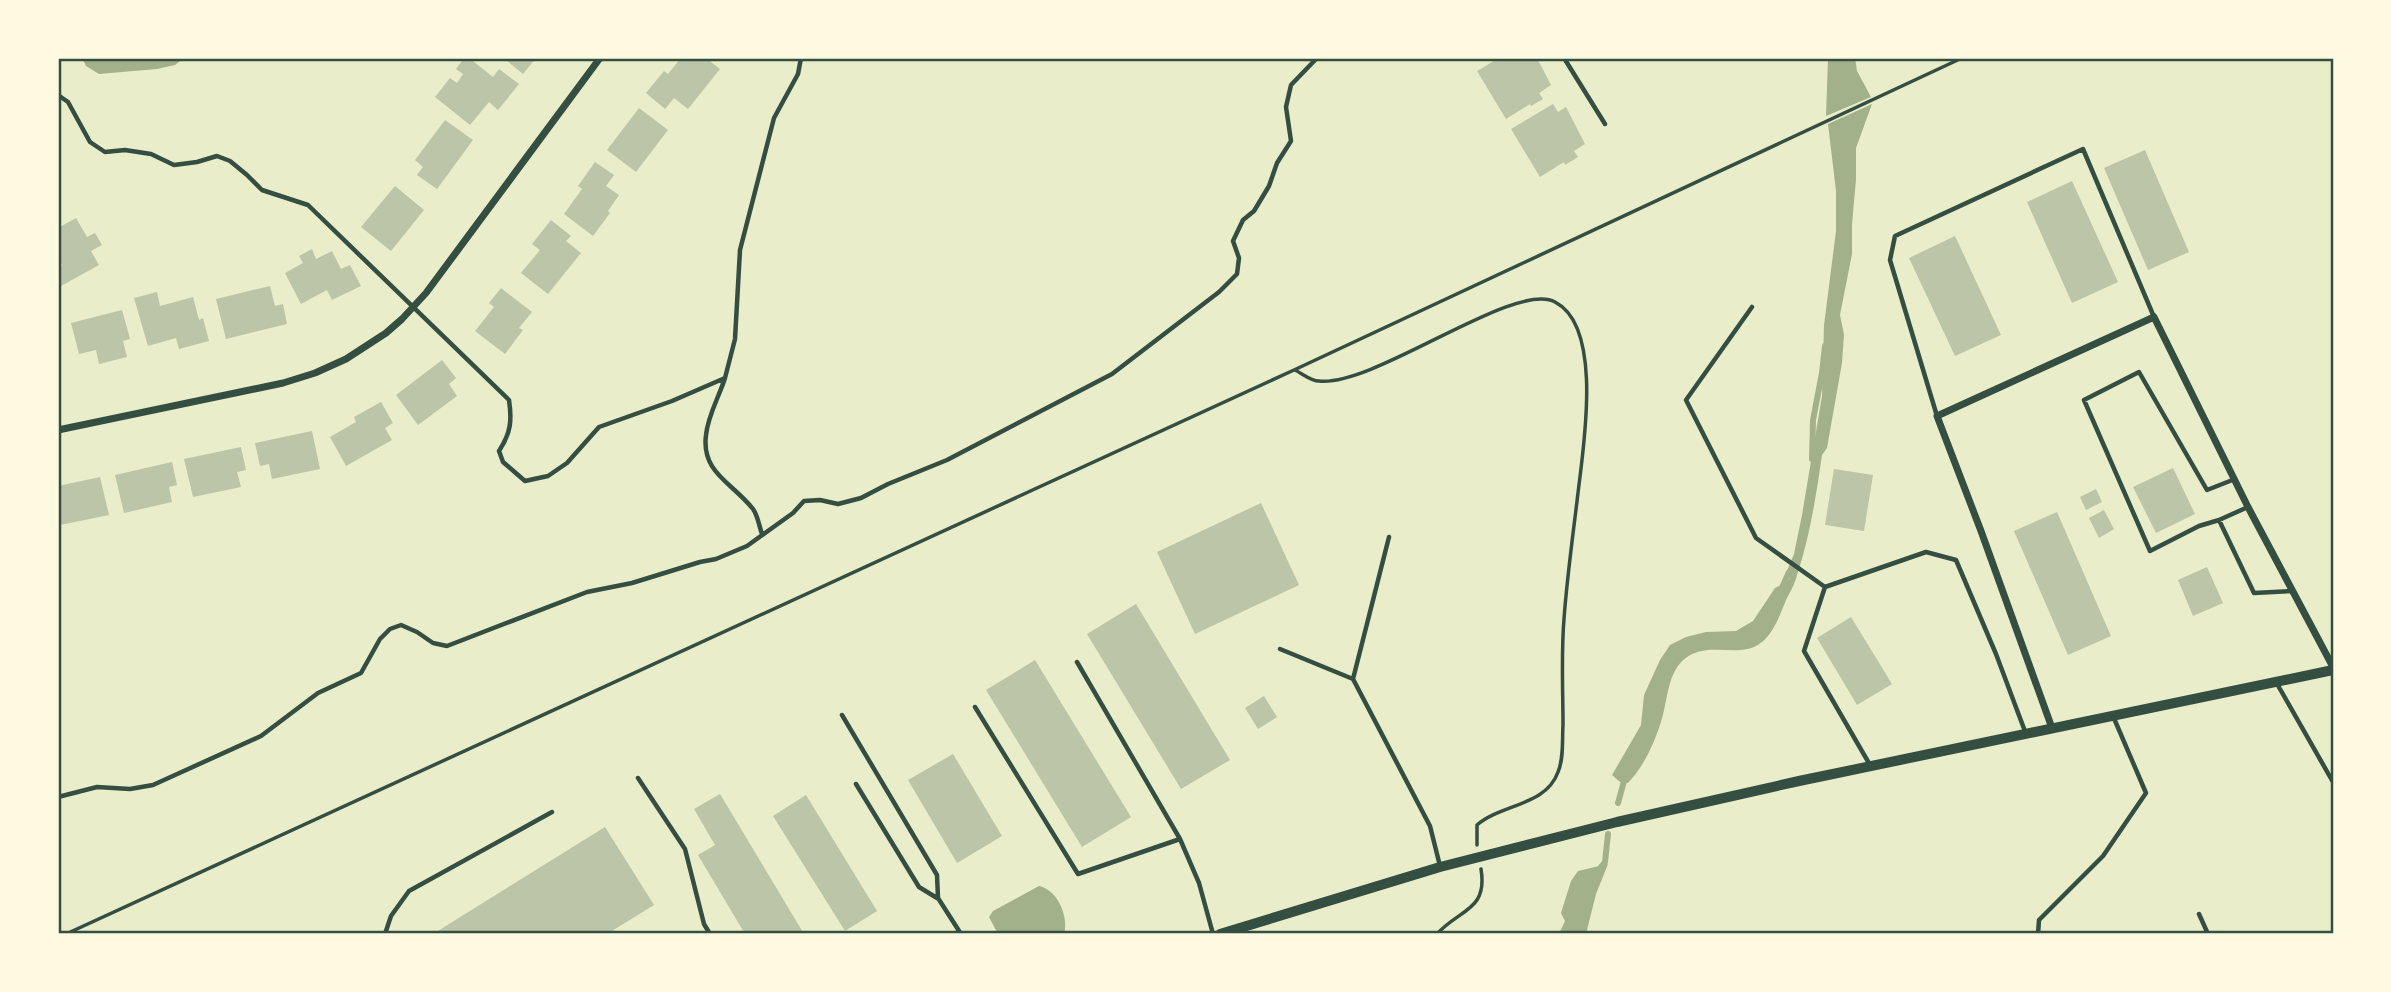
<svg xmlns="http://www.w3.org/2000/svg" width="2391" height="992" font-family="Raleway,sans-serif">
	<rect width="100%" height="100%" fill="#e9edc9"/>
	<path fill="#a3b18a" d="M82,58H184L175,65L157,69L99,74L86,66Z
		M1828,58H1855L1857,71L1871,97L1826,116Z
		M1872,104L1856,148V179L1852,225V254L1840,315L1844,335L1842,363L1827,448L1822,455C1816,496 1810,536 1797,575C1795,584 1790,592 1786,600C1779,617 1772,639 1754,647C1733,657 1699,638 1678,666C1667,681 1667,704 1661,722C1654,744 1644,766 1628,783L1620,782L1612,775L1641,725L1644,695L1660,660L1670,645L1686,637L1706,632L1736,631L1753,621L1775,588L1787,582L1790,578L1787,571L1794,554L1802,515L1822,396L1824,325L1836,231V191L1828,124Z
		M1608,864L1596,894L1586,934H1559L1565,921L1561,913L1571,881L1578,871Z
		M1039,886C1058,890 1069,917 1064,934H998L989,917L993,911Z"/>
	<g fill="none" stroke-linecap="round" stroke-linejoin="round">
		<path stroke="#a3b18a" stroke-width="6" d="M1812,459L1813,420L1822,373L1825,346
			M1781,590L1789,572
			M1618,803L1626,774
			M1597,872L1605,862L1608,834"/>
	</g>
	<path fill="#bcc5a7" d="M464,58H469L493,77L499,69L519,84L498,110L489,102L470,125L435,97L450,78L457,83L463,74L456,69Z
		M508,58H536L523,74L506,60Z
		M681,58H706L720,69L688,109L674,98L665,109L646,93L664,71L668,74Z
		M1499,58H1537L1551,85L1539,93L1543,99L1531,106L1530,104L1506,119L1477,71Z
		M1553,104L1558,112L1566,107L1585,144L1574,151L1578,157L1565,165L1564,162L1540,177L1511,129Z
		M639,108L668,130L636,172L607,150Z
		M445,120L473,140L437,189L417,175L423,167L415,160Z
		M2145,150L2189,252L2148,270L2104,168Z
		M595,162L614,175L606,186L619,195L608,211L610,213L593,236L564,214L582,189L578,186Z
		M2072,181L2118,282L2072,303L2027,202Z
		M395,186L424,210L391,251L361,227Z
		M76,218L87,237L95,233L102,245L91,251L99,265L61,286L58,279V267L62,265L58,257V228Z
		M551,220L571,236L566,241L581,253L548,294L521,273L540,250L532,244Z
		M1955,236L2001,335L1955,356L1909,258Z
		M312,249L316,259L332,251L341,269L350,265L361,286L332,300L327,290L301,304L285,273L303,263L299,256Z
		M270,286L275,306L283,304L287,324L226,339L216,299Z
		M501,288L532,312L519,328L523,330L505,354L475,331L494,307L489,303Z
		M157,292L160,306L193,297L199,320L203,318L209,341L179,349L176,338L148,346L134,298Z
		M122,310L130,339L123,341L127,357L99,364L96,350L79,354L71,323Z
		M442,360L456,378L449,384L457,396L418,425L396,395Z
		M381,402L393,423L385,428L392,440L346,466L330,437L356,422L354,417Z
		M312,431L320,469L272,479L269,464L260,466L255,443Z
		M241,447L246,470L237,472L241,487L193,497L184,459Z
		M172,462L177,485L169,487L172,502L124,513L115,475Z
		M2173,468L2195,514L2156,533L2133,487Z
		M1834,469L1873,475L1864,531L1825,525Z
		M100,477L109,515L60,525L58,513V486Z
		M2096,489L2102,502L2086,510L2080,497Z
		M1261,503L1299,585L1195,634L1157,552Z
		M2104,510L2114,529L2099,538L2089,518Z
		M2057,512L2111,636L2068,655L2014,531Z
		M2207,567L2223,603L2193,616L2178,580Z
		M1136,604L1230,760L1181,789L1087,634Z
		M1851,617L1892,684L1857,705L1817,638Z
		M1035,660L1131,817L1082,847L986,690Z
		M1264,696L1277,717L1258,729L1245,708Z
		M953,754L1002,836L957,863L908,780Z
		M720,794L804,934H745L698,855L715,845L694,809Z
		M806,795L877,911L845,931L773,816Z
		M605,827L654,905L607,934H433Z"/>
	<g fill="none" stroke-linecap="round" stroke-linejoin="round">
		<path stroke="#344e41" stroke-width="3.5" d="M1295,370C1303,374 1311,381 1319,381C1375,387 1514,280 1555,302C1604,327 1583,449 1578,493C1573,535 1567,577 1564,619C1561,654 1563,690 1563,725C1562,740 1564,758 1558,772C1546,806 1501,804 1477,825V845
			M66,934L1294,370L1962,58
			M1437,934C1459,909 1488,911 1481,869"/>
		<path stroke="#344e41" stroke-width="4.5" d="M1564,58L1605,124
			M58,95L68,102L90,142L105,152L125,150L151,154L174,165L197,162L217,156L230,161L247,175L262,190L308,205L509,400C512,420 511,433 499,451L503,462L525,481L548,476L567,463L599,427L672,401L725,378L735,339L740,250L774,118L798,74L801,58
			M1752,307L1686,400L1756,538L1825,587
			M725,378C719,397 708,415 706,435C701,473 733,483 753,509C758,516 759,526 762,534
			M1937,416L1890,260L1895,236L2083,149L2154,317
			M2235,479L2207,490L2139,372L2084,400L2150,551L2199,526L2219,520L2248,507
			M2219,520L2254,593L2293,591
			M1389,537L1353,679L1430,826L1440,866
			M1825,587L1926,552L1956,560L1996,654L2026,734
			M1825,587L1804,651L1870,765
			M1280,649L1353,679
			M1077,662L1180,839
			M2276,682L2333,782
			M975,707L1078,874L1180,839L1199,883L1213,934
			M842,715L937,875L938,898L961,934
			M638,778L685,849L704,924L710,934
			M856,784L919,887L937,898
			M58,797L97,787L130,789L153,785L261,736L318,693L361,673L380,639L390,629L401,625L417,632L433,643L447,646L587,592L632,583L700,562L716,559L747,546L793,513L804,501L820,500L838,504L861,498L888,484L947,460L1112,374L1219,292L1237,274L1239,258L1233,241L1243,220L1254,211L1269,186L1277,163L1291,141L1286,107L1291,85L1317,58
			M2199,914L2208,934
			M385,934L391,916L409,891L552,812
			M2038,934L2039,920L2103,856L2146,793L2113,716"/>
		<path stroke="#344e41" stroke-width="7" d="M58,430L283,383L315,373L346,359L386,333L402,319L426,293L600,58
			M2052,728L1981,531L1937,416L2154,317L2248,507L2333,667"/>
		<path stroke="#344e41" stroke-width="10" d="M1220,934L1440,867L1617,822L1799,781L2333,670"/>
	</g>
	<rect width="2391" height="992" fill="none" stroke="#fefae0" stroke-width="119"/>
	<rect x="60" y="60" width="2272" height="872" fill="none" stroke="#344e41" stroke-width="2.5"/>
</svg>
